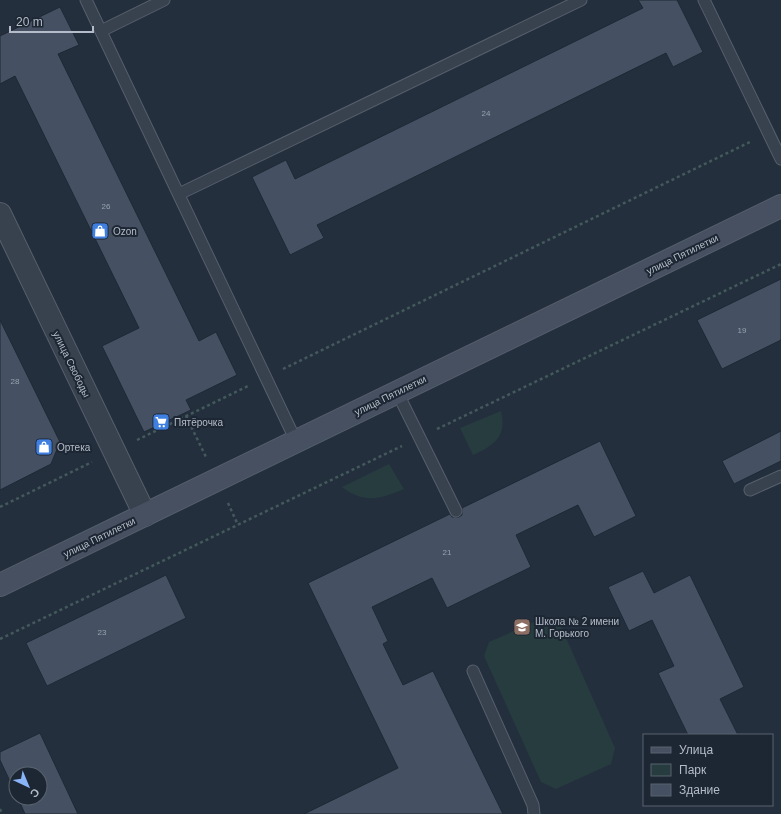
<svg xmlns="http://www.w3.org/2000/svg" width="781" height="814" font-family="Arial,sans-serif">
	<rect width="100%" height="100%" fill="#242f3e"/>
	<path fill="#263c3f" d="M501,411C507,436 495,445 473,455L460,428Z
		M389,464L404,489C380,499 364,504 342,487Z
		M545,617L559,622L615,748L611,764L556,789L541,782L484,656L489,642Z"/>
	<path fill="#455162" stroke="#1f2835" d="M638,0H677L703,52L673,67L666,53L317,225L324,238L290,255L252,177L286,160L295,179L643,8Z
		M60,7L79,45L58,54L199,341L216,332L237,375L186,400L191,410L144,432L102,346L139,328L15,76L0,84V36Z
		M781,279V340L722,369L697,320Z
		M0,320L60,442L51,464L0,490Z
		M781,431V461L734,484L722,461Z
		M600,441L636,516L594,537L578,505L516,535L531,567L447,608L432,578L372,607L388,641L383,644L403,685L433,671L503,814H304L398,768L308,583L450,514L452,517H459L462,515V508Z
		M643,571L654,593L690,575L744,687L720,699L738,735H688L658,673L674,666L652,620L629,631L608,587Z
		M166,575L186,618L47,686L26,643Z
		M40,733L78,814H25L18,798H40V774H16V794L0,760V752Z"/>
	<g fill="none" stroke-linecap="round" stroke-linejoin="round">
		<g stroke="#565f6c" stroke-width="13">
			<path id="service" d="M86,0L296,441
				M704,0L781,159
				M101,31L164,0
				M179,194L581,0
				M397,392L456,511
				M750,490L781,476
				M473,671L533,805L534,814"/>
		</g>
		<g stroke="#565f6c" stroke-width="24">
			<path id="minor" d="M0,214L145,515"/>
		</g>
		<g stroke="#565f6c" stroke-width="24">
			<path id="secondary" d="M0,585L781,206"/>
		</g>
		<path stroke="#44595c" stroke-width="2.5" stroke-dasharray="3 3" stroke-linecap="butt" d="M283,369L752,141
			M186,416L206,457
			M437,429L781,264
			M137,440L248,386
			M228,503L238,525
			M0,507L92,462
			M0,639L402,446
			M0,809L2,814"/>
		<use href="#service" stroke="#38414e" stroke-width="11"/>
		<use href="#minor" stroke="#38414e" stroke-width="22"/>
		<use href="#secondary" stroke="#465061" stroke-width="22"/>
	</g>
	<defs>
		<g id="shop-square" transform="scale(0.9)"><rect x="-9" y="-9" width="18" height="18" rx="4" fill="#3f7fe0" stroke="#1d2633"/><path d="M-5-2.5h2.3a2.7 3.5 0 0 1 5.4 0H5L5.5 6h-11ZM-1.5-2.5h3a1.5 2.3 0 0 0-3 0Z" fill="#fff"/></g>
		<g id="supermarket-square" transform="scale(0.9)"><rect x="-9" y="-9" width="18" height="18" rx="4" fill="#3f7fe0" stroke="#1d2633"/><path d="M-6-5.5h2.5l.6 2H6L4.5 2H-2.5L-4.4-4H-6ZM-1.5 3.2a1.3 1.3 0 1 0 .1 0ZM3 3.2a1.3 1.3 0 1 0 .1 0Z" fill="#fff"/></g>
		<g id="school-square" transform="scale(0.9)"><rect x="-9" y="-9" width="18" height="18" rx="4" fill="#8d6e63" stroke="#1d2633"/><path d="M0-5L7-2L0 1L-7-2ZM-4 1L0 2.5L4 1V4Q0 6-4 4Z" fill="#fff"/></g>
	</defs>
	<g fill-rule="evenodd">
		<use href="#shop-square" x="100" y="231"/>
		<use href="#supermarket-square" x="161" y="422"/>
		<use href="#shop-square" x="44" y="447"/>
		<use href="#school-square" x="522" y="627"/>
	</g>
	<g text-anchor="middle" stroke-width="4" stroke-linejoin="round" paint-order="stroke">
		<g font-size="8" fill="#98a1af">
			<text x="486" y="116">24</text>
			<text x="106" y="209">26</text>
			<text x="742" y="333">19</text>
			<text x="15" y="384">28</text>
			<text x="447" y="555">21</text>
			<text x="102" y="635">23</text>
		</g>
		<g font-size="10" fill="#b4bcc9" stroke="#1d2633" text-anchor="start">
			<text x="113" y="235">Ozon</text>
			<text x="174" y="426">Пятёрочка</text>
			<text x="57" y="451">Ортека</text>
			<text x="535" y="625">Школа № 2 имени<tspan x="535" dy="12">М. Горького</tspan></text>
		</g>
		<g font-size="10" fill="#b4bcc9" stroke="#1d2633">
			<text transform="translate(682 254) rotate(-26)" y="4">улица Пятилетки</text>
			<text transform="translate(72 364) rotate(64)" y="4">улица Свободы</text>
			<text transform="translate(390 395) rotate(-26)" y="4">улица Пятилетки</text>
			<text transform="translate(99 537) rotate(-26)" y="4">улица Пятилетки</text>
		</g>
	</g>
	<rect x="643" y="734" width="130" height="72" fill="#1d2633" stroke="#59626f"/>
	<rect x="651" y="747" width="20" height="6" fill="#465061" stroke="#59626f"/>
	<text x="679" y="754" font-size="12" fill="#b4bcc9">Улица</text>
	<rect x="651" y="764" width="20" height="12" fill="#263c3f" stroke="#59626f"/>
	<text x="679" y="774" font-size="12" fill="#b4bcc9">Парк</text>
	<rect x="651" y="784" width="20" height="12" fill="#455162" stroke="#59626f"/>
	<text x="679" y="794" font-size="12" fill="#b4bcc9">Здание</text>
	<g transform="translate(28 786) rotate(136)"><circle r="19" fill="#1d2633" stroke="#59626f"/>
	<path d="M0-3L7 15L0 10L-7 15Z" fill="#8ab4f8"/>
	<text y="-6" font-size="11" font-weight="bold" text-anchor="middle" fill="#b4bcc9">С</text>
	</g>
	<path d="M10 26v6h83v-6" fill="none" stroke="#b4bcc9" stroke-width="2"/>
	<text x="16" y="26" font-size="12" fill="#b4bcc9" stroke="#1d2633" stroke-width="3" paint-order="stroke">20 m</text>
</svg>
